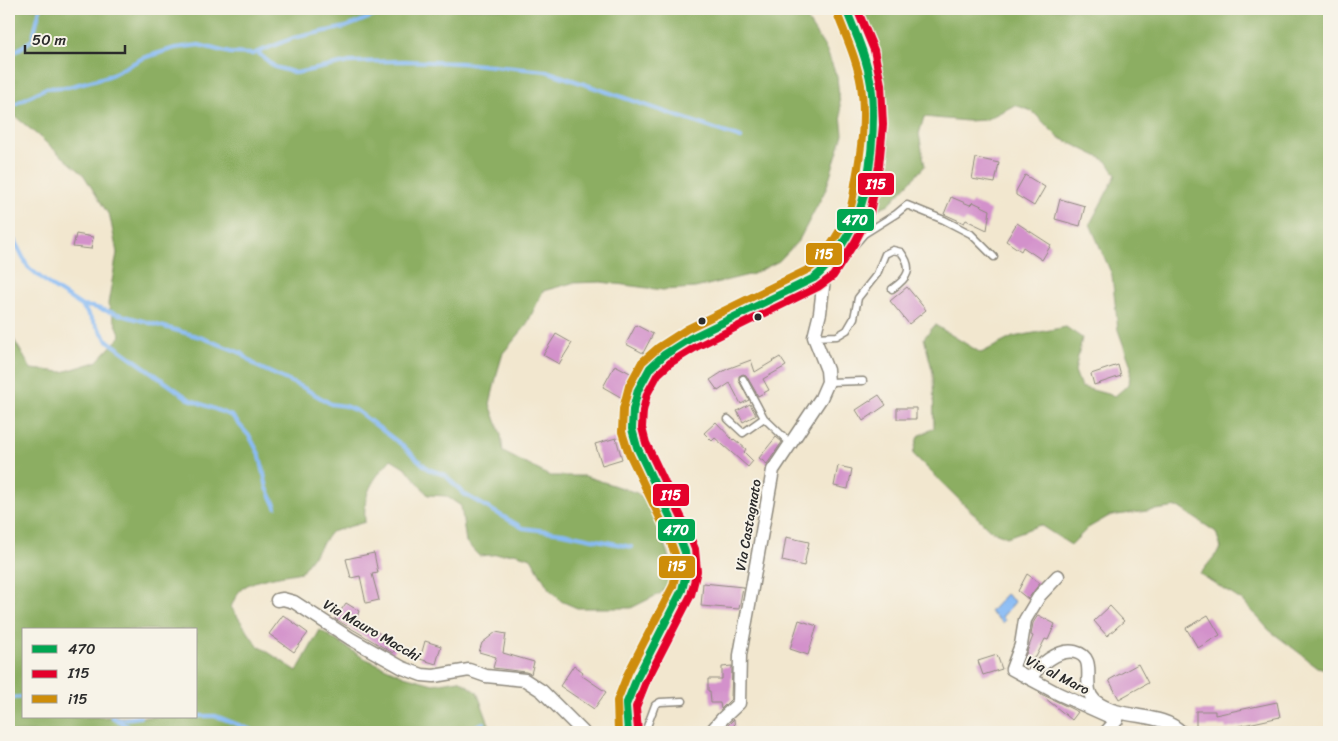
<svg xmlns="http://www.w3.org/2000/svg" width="1338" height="741" font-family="Sriracha,sans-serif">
	<rect width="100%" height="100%" fill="#f7f3e8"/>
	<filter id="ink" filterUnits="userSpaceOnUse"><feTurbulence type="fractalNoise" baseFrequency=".02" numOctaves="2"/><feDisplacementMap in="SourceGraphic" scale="10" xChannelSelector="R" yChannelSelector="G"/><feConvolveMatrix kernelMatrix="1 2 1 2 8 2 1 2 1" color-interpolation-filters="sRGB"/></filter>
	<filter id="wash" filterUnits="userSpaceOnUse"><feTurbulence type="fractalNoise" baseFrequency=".0096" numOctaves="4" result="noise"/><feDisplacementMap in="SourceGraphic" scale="20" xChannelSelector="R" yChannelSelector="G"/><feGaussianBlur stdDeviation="1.12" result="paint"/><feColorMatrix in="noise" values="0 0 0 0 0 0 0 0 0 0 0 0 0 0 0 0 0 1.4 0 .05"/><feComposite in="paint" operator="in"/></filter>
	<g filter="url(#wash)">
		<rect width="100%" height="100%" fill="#f2e7cf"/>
		<path fill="#8cae62" stroke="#5c6c46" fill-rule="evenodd" d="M9,9H800L826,49L837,77L843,134L826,189L799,240L779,261L753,274L695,288L663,290L601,282L572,283L543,291L526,326L503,353L498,370L490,404L501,435L503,452L550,476H585L637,493L650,504L671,563L672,580L661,593L631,608H577L561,601L549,589L531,558L514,553L479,556L466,542L461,506L446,496L428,495L406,468L391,459C372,481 363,492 365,522L331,532L301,572C284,576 248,578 238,593C235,597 233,603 231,607L257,645L297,671L320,630L362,657L404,676L433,684L459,680L477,692L492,732H9V331L31,369L63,372L96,362L121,336L108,304L117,253L110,217L83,174L9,111ZM24,630H196V717H24Z
			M854,9H1329V670L1318,667L1269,630L1244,602L1200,574L1221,548L1216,532L1178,507L1109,516L1088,528L1071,545L1040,525L1007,537L990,530L913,454L918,436L934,428L933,373L924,338L935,325L981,353L1013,337L1066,327L1082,338L1075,371L1081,387L1115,396L1129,384L1131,366L1118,330L1112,275L1090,224L1116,175L1107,161L1058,137L1032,111L1015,105L985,120L967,121L924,117L919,134L925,166L889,204L864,215L874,190L882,134L874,61Z"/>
		<path fill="#88bbf5" stroke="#5a7390" d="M1006,594L1015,602L1002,617L1005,620L1003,623L990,612Z"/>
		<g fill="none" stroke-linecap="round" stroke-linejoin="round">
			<path stroke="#88bbf5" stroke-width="4" d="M257,52L275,67L296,73L350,62L404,61L461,63L546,71L741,138
				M9,56L32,40L40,9
				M9,107L46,88L68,87L109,76L143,58L175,48L199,45L230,53L253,54L293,38L346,27L391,9
				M9,230L28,267L51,286L82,306L108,341L189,399L232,416L250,437L260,456L267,488L276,507
				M82,306L93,307L200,337L231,349L241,353L256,366L304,388L331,404L345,406L357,411L402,445L428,469L445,475L464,494L523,528L563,533L631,547
				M9,698L24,697
				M196,716H216L257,732
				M112,717L131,728L134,732
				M118,720L140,717
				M462,732L483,723"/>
		</g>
		<g id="blocks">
			<path fill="#d391cb" d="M976,158L999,163L995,183L972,179Z
				M1025,175L1045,187L1034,206L1016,195V191Z
				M951,197L970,205L973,202L990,210L987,230L966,220L964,223L944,214Z
				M1060,199L1085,206L1080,226L1055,219Z
				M1017,223L1051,245L1042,260L1023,247L1021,251L1006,241Z
				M76,234L93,237L91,249L73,247Z
				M907,287L926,310L909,324L890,301Z
				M636,325L653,334L643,353L626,344Z
				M556,334L572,343L559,364L543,355Z
				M780,357L786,366L763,379L769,390L758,396L746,375L743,374L739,376V381L749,400L741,404L730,383L718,391L710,380L727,369L751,360L755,372Z
				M615,365L634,375L628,385L624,399L603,387Z
				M1118,365L1121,376L1094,385L1091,374Z
				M879,395L886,405L863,421L856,410Z
				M750,404L756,415L743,422L737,411Z
				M897,408H916V419H897Z
				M716,422L733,440L734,439L746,449L744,452L753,461L748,467L715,438L712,441L704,433Z
				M776,437L782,442L767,464L759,458Z
				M616,438L622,459L602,465L595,444Z
				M838,466L852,469L848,489L834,486Z
				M786,537L809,542L804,566L782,561Z
				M374,553L378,573L372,574L379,600L366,603L360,576L351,578L346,559Z
				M1027,574L1040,583L1028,599L1018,591Z
				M703,583L743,587L739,609L701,606Z
				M346,603L359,611L356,620L398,644L393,653L335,619Z
				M1110,606L1124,621L1107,636L1094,621Z
				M283,615L308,633L294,652L269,634Z
				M1038,615L1055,624L1048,640L1045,639L1036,657L1023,662L1033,636L1031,635L1033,623Z
				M1208,615L1220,635L1198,648L1186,628Z
				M799,620L817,626L808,655L790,649Z
				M496,632L506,634L503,653L534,662L531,674L526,672L493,668L496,657L479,652L482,643Z
				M425,641L441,646L436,664L420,659Z
				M997,655L1002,669L983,675L978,661Z
				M1138,664L1148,683L1119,699L1109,680Z
				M574,665L583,672L581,675L606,692L594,709L560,686Z
				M732,666L731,699L721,709L720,703H711L710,691H708V679H722V667Z
				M1039,693L1056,701L1078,712L1072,720Z
				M1277,702L1280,717L1226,729L1225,726L1196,727V711H1215V715Z
				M734,719L735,732H723V730Z"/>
		</g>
	</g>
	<g filter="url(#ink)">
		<use href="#blocks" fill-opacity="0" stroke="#8e897d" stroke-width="1"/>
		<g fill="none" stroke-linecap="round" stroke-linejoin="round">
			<g stroke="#8e897d" stroke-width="9">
				<path id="lane" d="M845,256L864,234L896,214L907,205L944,220L971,234L994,257
					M814,337L837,336L847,330L854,318L858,298L877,274L885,254L893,250L901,252C914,269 908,278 892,289
					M743,379L764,418L791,444
					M828,382L863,381
					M728,419L743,433L764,418
					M645,732L655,705L660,702L683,701"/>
			</g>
			<g stroke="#8e897d" stroke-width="15">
				<path id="street" d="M1058,576L1040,595L1025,620L1021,645L1012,669L1059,694L1117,720L1106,732
					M277,600L283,599L294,602L351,639L403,668L422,675L434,676L469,670L486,676L525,680L542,691L583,732
					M1030,678C1039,666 1058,648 1075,652C1100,658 1079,687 1095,701C1121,721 1161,711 1181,732
					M711,732L723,718L739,703L740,655L773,470L821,398L828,382L827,370L814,337L820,313L825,270"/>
			</g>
			<g stroke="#8e897d" stroke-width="21">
				<path id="secondary" d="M628,732L626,705L637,678L682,590L687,570L685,552L677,531L637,447L632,429L633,410L638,390L650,368L664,355L691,338L814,278L825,270L846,238L860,210L869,165L873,125L871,85L864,53L846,9"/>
			</g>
			<use href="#lane" stroke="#fff" stroke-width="6"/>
			<use href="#street" stroke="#fff" stroke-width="12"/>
			<use href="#secondary" stroke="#fff" stroke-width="19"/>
			<g stroke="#f7f3e8" stroke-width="11">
				<path id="bus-1" d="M628,732L626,705L637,678L682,590L687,570L685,552L677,531L637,447L632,429L633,410L638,390L650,368L664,355L691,338L814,278C831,265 853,230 860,209C871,176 876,120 871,85C867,58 856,34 846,9"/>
			</g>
			<g stroke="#f7f3e8" stroke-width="11">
				<path id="bus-2" d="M638,731L636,707L646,682L691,595L697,571L695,549L686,527L646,443L642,428L643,411L647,394L658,374L670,363L696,347L818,287L833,276L855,242L870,213L879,166L883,125L881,84L874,50L857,9"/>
			</g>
			<g stroke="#f7f3e8" stroke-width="11">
				<path id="bus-3" d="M618,732L617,701L628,673L673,586L677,569L675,554L668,535L628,451L622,432L623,409L629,386L642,362L659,347L687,329L809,269C825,258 844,226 851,206C853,199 854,191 855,184C861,152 866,118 861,85C857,60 846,37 837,13"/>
			</g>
			<use href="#bus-1" stroke="#00a651" stroke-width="8"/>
			<use href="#bus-2" stroke="#e4002b" stroke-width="8"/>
			<use href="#bus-3" stroke="#ce8d09" stroke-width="8"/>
		</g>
	</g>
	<g fill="#2b2b2b" stroke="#f7f3e8" stroke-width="2">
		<circle cx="758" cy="317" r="4.5"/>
		<circle cx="702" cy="321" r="4.5"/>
	</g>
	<g text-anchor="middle" stroke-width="4" stroke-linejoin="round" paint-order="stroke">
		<g font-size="14" fill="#2b2b2b" stroke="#f7f3e8">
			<text transform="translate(748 525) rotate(-80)" y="5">Via Castagnato</text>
			<text transform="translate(372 630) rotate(30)" y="5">Via Mauro Macchi</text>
			<text transform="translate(1058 675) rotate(27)" y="5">Via al Maro</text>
		</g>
	</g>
	<g stroke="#f7f3e8" stroke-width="2">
		<rect x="857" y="172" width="38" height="24" rx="5" fill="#e4002b"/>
		<rect x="836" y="208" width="39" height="24" rx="5" fill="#00a651"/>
		<rect x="805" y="242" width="38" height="24" rx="5" fill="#ce8d09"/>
		<rect x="652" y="483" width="38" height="24" rx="5" fill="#e4002b"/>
		<rect x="657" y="518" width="39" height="24" rx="5" fill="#00a651"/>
		<rect x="658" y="555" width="38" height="24" rx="5" fill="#ce8d09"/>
	</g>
	<g font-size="14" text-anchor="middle" font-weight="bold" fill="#fff">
		<text x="876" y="189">I15</text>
		<text x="855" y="225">470</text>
		<text x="824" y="259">i15</text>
		<text x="671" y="500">I15</text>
		<text x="676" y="535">470</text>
		<text x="677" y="571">i15</text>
	</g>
	<rect width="1338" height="741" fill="none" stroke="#f7f3e8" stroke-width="30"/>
	<rect x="22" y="628" width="175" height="90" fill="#f7f3e8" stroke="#a5a39c"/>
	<rect x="32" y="645" width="25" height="8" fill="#00a651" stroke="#a5a39c"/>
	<text x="68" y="654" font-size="15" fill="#2b2b2b">470</text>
	<rect x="32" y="670" width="25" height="8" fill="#e4002b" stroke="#a5a39c"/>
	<text x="68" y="678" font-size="15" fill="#2b2b2b">I15</text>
	<rect x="32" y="695" width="25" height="8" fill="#ce8d09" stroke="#a5a39c"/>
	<text x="68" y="704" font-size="15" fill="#2b2b2b">i15</text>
	<path d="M25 45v8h100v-8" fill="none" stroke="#2b2b2b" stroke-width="2.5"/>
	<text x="32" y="45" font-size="15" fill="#2b2b2b" stroke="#f7f3e8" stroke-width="4" paint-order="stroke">50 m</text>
</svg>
